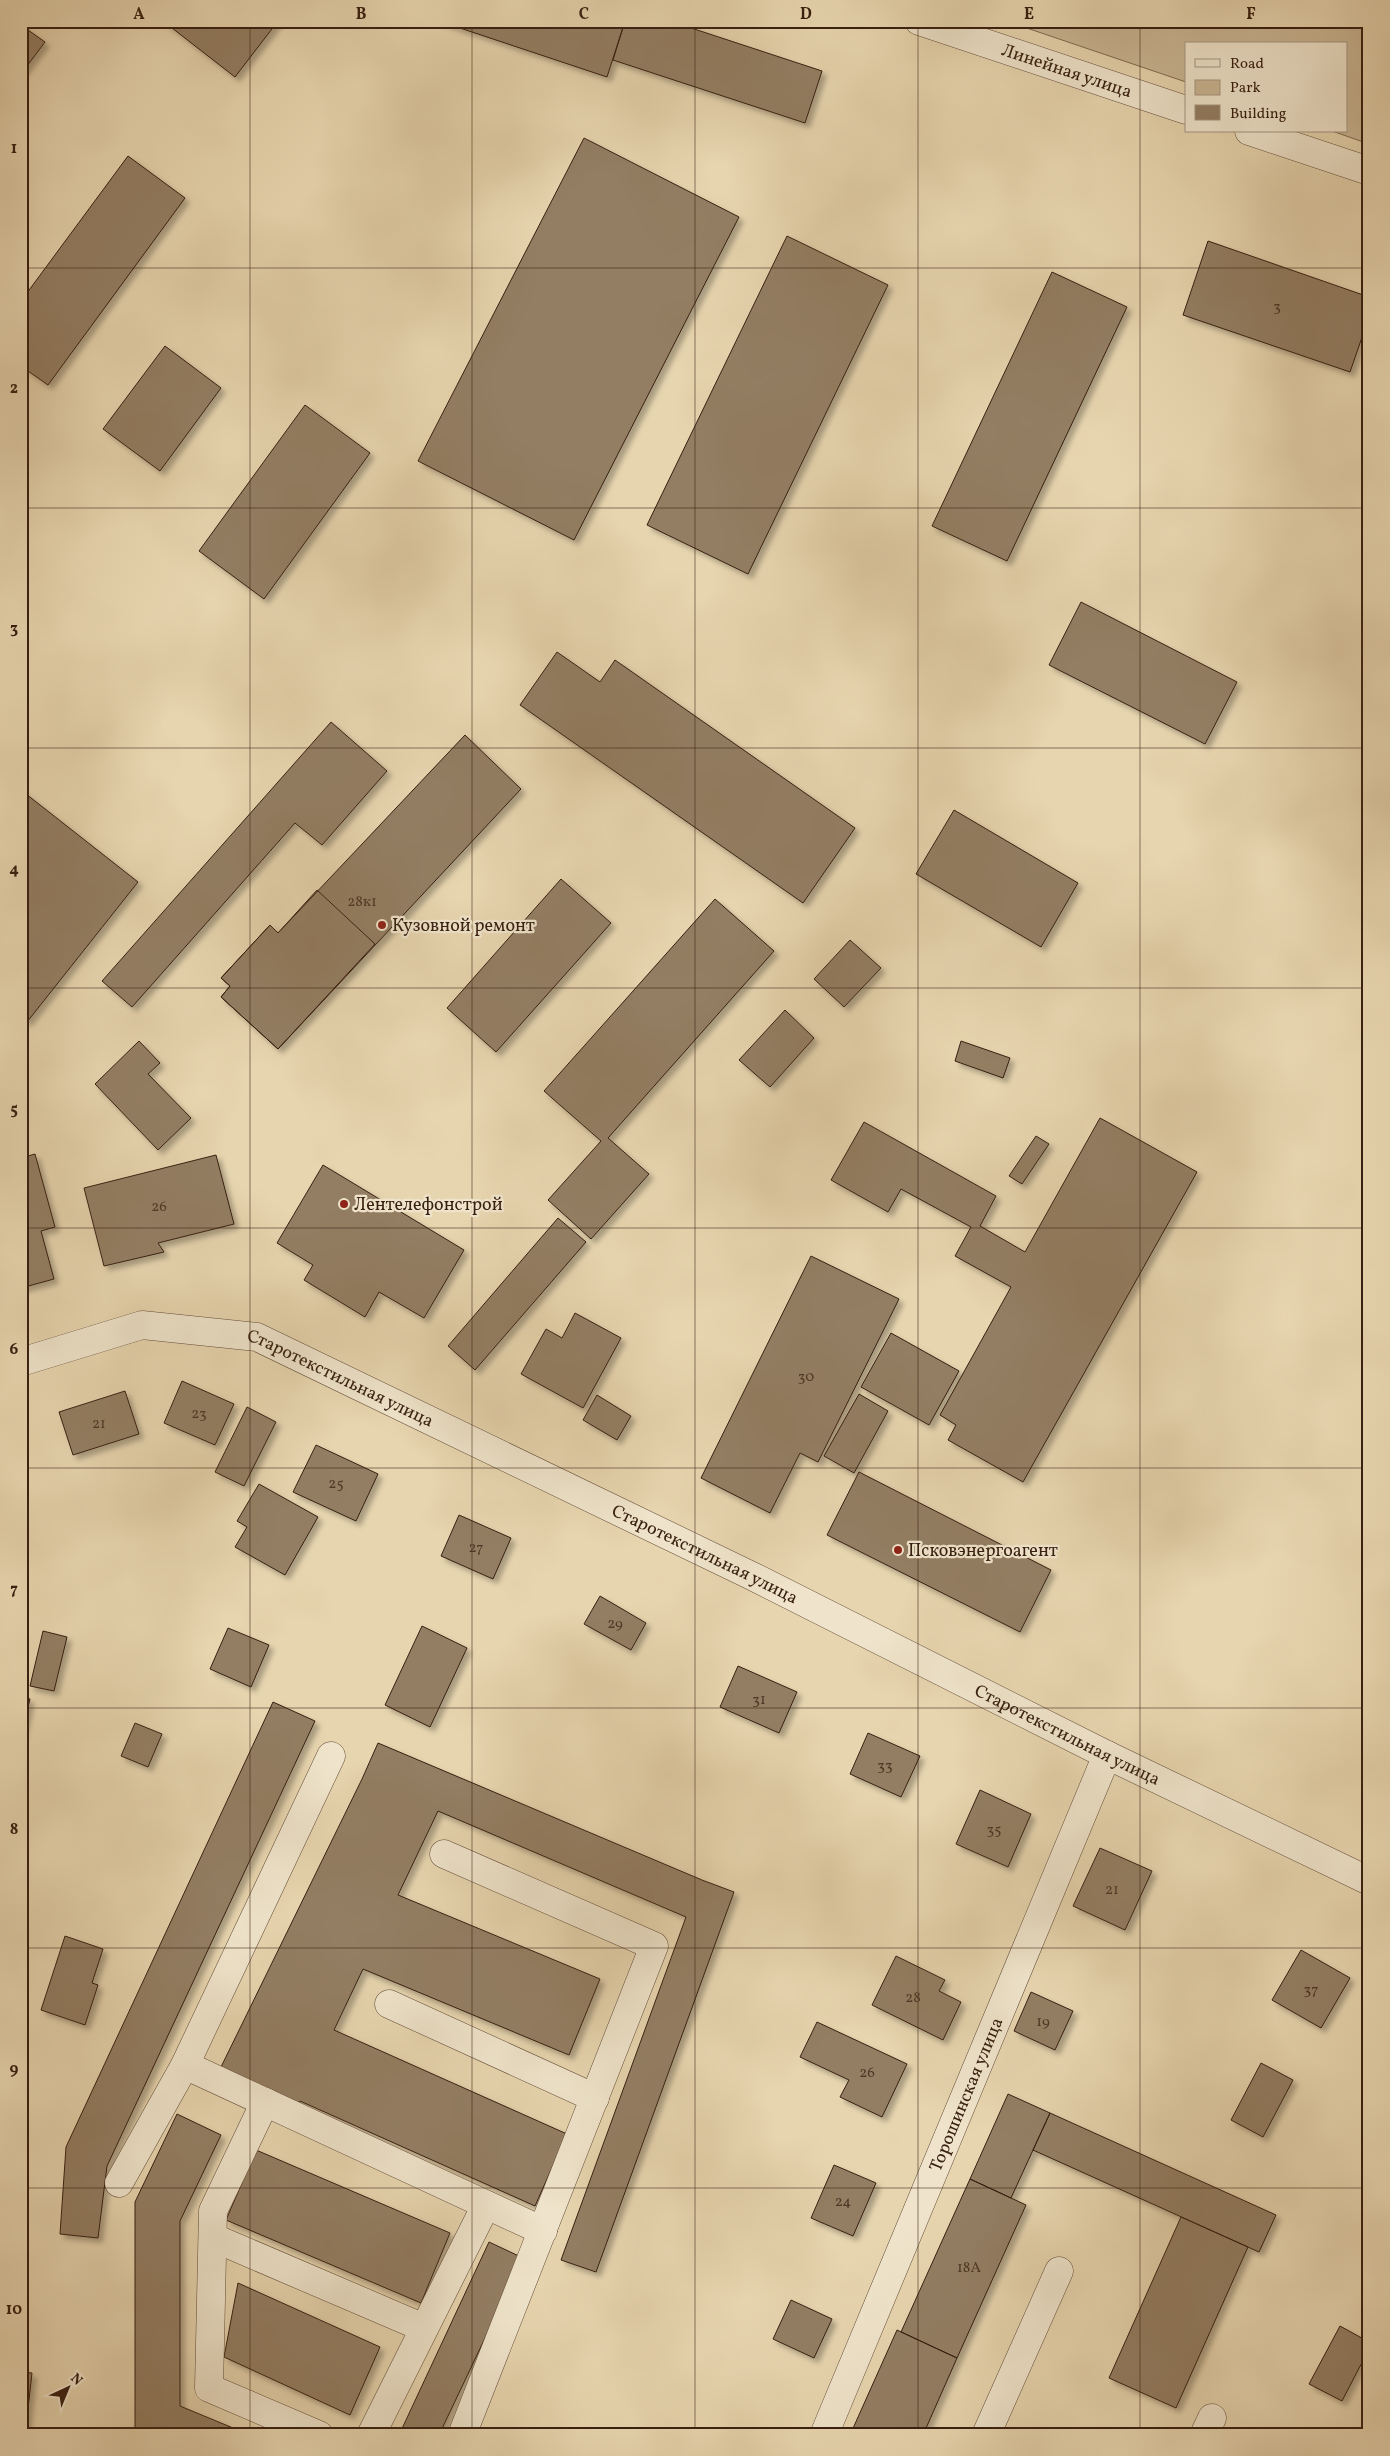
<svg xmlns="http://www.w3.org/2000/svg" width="1390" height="2456" font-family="Vollkorn,serif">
	<defs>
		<filter id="shadow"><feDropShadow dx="4.5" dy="4.5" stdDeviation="2.5" flood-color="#0004"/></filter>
	</defs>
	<rect width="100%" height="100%" fill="#e7d5af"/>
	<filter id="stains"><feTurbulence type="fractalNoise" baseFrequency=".004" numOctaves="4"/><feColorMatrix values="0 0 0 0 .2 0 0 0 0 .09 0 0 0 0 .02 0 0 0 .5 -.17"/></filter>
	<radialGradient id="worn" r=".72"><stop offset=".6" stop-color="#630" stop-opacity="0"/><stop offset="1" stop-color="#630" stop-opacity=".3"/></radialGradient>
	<path fill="#c9b694" stroke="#806a52" d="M1006,21H1369V144L1332,131H1346V44H1186V82Z"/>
	<path fill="#937e63" stroke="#371f11" filter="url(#shadow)" d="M163,21H278L235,77Z
		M439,21H625L607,77Z
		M625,21H670L822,71L805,123L613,60Z
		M21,25L45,42L21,74Z
		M584,138L739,217L574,540L418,461Z
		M128,156L185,198L48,385L21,366V301Z
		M787,236L888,285L748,574L647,525Z
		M1208,241L1369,297V317L1350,372L1183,315Z
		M1052,272L1127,307L1007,561L932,526Z
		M165,346L221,388L160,471L103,429Z
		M305,405L370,453L264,599L199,551Z
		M1081,602L1237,682L1205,744L1049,665Z
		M557,652L600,682L615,660L855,828L803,903L520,705Z
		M331,722L387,771L322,845L295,823L132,1007L102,981Z
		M465,735L521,789L278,1049L221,997L230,986L221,978L270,925L278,933Z
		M21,790L138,882L27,1022L21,1017Z
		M954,810L1078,883L1041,947L916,874Z
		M561,879L611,923L496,1052L447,1008Z
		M317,890L375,944L278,1049L221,997L230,986L221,978L270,925L278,933Z
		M715,899L774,951L608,1138L649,1174L591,1239L548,1200L601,1141L544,1091Z
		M850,940L881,968L844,1007L814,979Z
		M785,1010L814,1038L770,1087L739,1060Z
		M139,1041L160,1063L148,1074L191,1118L158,1150L95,1084Z
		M961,1041L1010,1058L1003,1078L955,1061Z
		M1100,1118L1197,1172L1023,1482L948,1440L956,1425L940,1415L1011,1287L955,1256L971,1227L901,1189L888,1212L831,1180L864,1122L996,1196L980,1226L1025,1252Z
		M1036,1136L1049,1144L1022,1184L1009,1176Z
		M35,1154L55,1227L41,1231L54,1279L21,1288V1158Z
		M216,1155L234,1224L158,1243L164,1252L104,1266L84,1188Z
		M323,1165L464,1250L424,1318L379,1292L365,1317L304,1280L313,1265L277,1243Z
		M558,1218L586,1242L475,1370L448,1346Z
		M811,1256L899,1299L818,1462L800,1453L770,1513L701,1478Z
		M575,1313L621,1338L583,1408L521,1374L546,1329L562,1338Z
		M891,1333L959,1371L929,1425L861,1387Z
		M182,1381L234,1404L215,1445L164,1423Z
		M125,1391L139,1434L73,1455L59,1412Z
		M859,1394L888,1411L854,1473L824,1456Z
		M597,1395L631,1416L617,1440L583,1420Z
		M247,1407L276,1422L244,1486L215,1472Z
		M316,1445L378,1474L356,1521L293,1492Z
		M859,1472L1051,1570L1020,1632L827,1535Z
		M259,1484L318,1517L285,1575L235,1547L247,1527L237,1521Z
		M459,1515L511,1538L493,1579L441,1556Z
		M600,1596L646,1623L631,1650L584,1624Z
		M422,1626L467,1648L430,1727L385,1705Z
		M228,1628L269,1645L251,1687L210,1669Z
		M43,1631L67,1637L54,1691L30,1686Z
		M738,1666L797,1692L779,1733L720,1707Z
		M21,1697L30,1699L21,1737Z
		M273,1702L315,1721L107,2166L98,2238L60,2234L66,2147Z
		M135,1723L162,1734L148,1767L121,1756Z
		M868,1733L920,1756L901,1797L850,1774Z
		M378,1743L702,1880L734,1892L596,2272L561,2260L686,1917L438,1811L398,1895L600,1979L569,2055L363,1969L334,2030L567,2134L535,2206L300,2101L298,2105L221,2067L362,1779Z
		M980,1790L1031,1814L1008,1867L956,1844Z
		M1100,1848L1152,1871L1125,1930L1073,1906Z
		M65,1936L103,1949L92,1983L98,1985L85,2025L41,2010Z
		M1301,1950L1350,1978L1321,2028L1272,2000Z
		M896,1956L945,1980L939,1991L961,2002L943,2040L872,2005Z
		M1031,1992L1073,2011L1055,2050L1014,2031Z
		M817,2022L907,2064L882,2117L840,2097L849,2080L800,2057Z
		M1261,2063L1293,2080L1263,2137L1231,2120Z
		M1008,2094L1050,2113L1011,2198L970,2179Z
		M1050,2113L1276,2215L1259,2252L1033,2150Z
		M177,2114L221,2135L180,2221V2406L250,2435L135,2434V2202Z
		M256,2150L450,2233L421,2303L226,2220Z
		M834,2165L876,2183L853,2236L811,2218Z
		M970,2179L1026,2205L957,2358L901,2332Z
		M1181,2217L1248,2247L1176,2408L1109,2378Z
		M489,2242L523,2258L439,2435H399Z
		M238,2283L380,2347L350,2415L224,2357Z
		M791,2300L832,2319L814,2358L773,2339Z
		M1340,2326L1369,2342V2349L1342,2401L1309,2384Z
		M897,2330L957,2358L923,2435H850Z
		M21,2372L32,2373L26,2427H21Z"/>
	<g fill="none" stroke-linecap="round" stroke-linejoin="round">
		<g stroke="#634c38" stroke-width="29">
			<g id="minor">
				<path id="s1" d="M919,21L1186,110"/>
				<path d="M1249,131L1369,171"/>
				<path id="s2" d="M21,1362L142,1325L257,1337L752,1576L1107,1755L1369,1881"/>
				<path d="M331,1756L185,2065L543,2231"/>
				<path d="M444,1854L654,1946L462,2435"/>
				<path d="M389,2004L595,2098"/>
				<path d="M265,2102L213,2211L209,2388L319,2435"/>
				<path d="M119,2183L185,2065"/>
				<path d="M214,2238L424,2328"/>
				<path d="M371,2435L486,2205"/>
				<path id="s3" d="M824,2435L1107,1755"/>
				<path d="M986,2435L1059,2271"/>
				<path d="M1204,2435L1212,2418"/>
			</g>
		</g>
		<use href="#minor" stroke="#efe4cb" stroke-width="28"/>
	</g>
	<path fill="none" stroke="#371f11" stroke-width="1" stroke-opacity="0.55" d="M250,21V2435M472,21V2435M695,21V2435M918,21V2435M1140,21V2435M21,268H1369M21,508H1369M21,748H1369M21,988H1369M21,1228H1369M21,1468H1369M21,1708H1369M21,1948H1369M21,2188H1369"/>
	<g fill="#8f2418" stroke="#efe4cb" stroke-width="2">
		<circle cx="382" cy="925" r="5"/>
		<circle cx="344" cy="1204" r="5"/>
		<circle cx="898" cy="1550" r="5"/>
	</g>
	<g text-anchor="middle" stroke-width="4.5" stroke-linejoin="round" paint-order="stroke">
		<g font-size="15" fill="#4e3726">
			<text x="1277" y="311">3</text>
			<text x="362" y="906">28к1</text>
			<text x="159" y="1211">26</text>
			<text x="806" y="1381">30</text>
			<text x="199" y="1418">23</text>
			<text x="99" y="1428">21</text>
			<text x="336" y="1488">25</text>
			<text x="476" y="1552">27</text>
			<text x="615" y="1628">29</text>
			<text x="759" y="1704">31</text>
			<text x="885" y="1770">33</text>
			<text x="994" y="1834">35</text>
			<text x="1112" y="1894">21</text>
			<text x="1311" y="1994">37</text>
			<text x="913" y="2002">28</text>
			<text x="1043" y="2026">19</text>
			<text x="867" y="2077">26</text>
			<text x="843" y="2206">24</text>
			<text x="969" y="2272">18А</text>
		</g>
		<g font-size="18" fill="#371f11" stroke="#efe4cb">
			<text dy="6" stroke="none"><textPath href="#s1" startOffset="156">Линейная улица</textPath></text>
			<text dy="6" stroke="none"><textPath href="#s2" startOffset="335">Старотекстильная улица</textPath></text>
			<text dy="6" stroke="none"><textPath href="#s2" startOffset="740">Старотекстильная улица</textPath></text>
			<text dy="6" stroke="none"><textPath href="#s2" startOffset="1145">Старотекстильная улица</textPath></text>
			<text dy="6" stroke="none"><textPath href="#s3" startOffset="369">Торошинская улица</textPath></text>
		</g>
		<g font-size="18" fill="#371f11" stroke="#efe4cb" text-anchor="start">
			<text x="392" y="931">Кузовной ремонт</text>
			<text x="354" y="1210">Лентелефонстрой</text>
			<text x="908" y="1556">Псковэнергоагент</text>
		</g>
	</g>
	<rect width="1390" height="2456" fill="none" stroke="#e7d5af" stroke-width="55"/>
	<rect x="1185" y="42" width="162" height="90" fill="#efe4cb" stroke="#a59581"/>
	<rect x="1195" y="59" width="25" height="8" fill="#efe4cb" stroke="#a59581"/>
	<text x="1230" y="68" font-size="15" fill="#371f11">Road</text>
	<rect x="1195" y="80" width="25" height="15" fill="#c9b694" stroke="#a59581"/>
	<text x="1230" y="92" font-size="15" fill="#371f11">Park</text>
	<rect x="1195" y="105" width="25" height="15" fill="#937e63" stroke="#a59581"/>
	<text x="1230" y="118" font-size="15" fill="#371f11">Building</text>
	<g transform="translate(68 2388) rotate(44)" stroke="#efe4cb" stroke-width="4" paint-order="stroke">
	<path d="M0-4L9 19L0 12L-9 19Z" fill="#371f11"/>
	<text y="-8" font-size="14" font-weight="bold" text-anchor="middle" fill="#371f11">N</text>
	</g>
	<rect x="28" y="28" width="1334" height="2400" fill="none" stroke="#371f11" stroke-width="2"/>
	<g font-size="16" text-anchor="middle" font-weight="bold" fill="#371f11">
		<text x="139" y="19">A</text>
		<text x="361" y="19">B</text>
		<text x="584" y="19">C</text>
		<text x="806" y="19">D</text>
		<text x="1029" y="19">E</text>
		<text x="1251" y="19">F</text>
		<text x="14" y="153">1</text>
		<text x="14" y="393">2</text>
		<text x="14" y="633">3</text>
		<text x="14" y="874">4</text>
		<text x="14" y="1114">5</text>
		<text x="14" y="1354">6</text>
		<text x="14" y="1594">7</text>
		<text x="14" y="1834">8</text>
		<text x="14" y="2074">9</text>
		<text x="14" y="2314">10</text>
	</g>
	<rect width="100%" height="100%" filter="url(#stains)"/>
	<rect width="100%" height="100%" fill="url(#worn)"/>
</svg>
